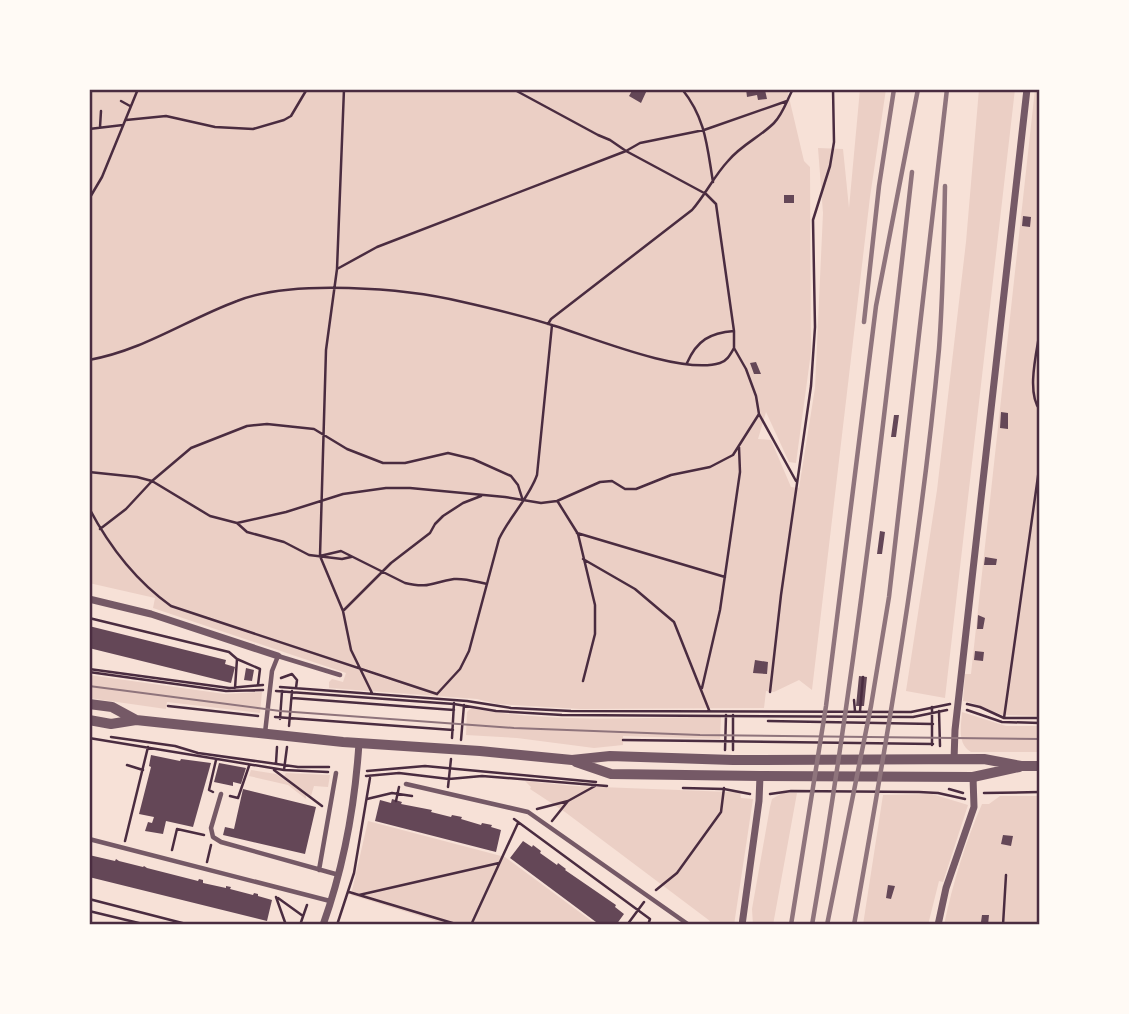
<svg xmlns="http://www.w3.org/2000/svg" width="1129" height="1014" font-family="'Roboto Serif',serif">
	<rect width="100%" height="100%" fill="#f7e1d7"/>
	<path fill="#ebcfc5" d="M89,89H787L804,161L810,167L811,352L796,463L789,462L766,412L758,439L771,440L791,487L799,488L815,388L823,213L818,148L843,149L849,208L860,89H886L870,197L812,690L799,680L774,692L766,691L764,708L580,709L497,704L477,699L329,688V682L332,679L343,682L346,673L153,608L155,598L89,583Z
		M979,89H1015L945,698L906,691L937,490L966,242Z
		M1035,89H1040V716L1006,715V712L1003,715C989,711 978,703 963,701L965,674H971Z
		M89,675L225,694L262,692L260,713L167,702L166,709L89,698Z
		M471,708C551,724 640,717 721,717L720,739L623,736V745L594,748L517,738L466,735L467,712Z
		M962,712L1006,726H1040V752H971C957,743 961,727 962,712Z
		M251,770L276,774L306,795V799L288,785L249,776Z
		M286,773L330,775L328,787L314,786L311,796L284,776Z
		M525,781L574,786L731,792H740L741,798L753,799L734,925H709L710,921L565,812L530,789L531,787Z
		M782,793H797L773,925H753L752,909L770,807L772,799Z
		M932,794L968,805L943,882L939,881L928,925H863L883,795Z
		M1000,796H1040V925H944C953,883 965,843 982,804H989Z
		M368,821L505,857L597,925H449L351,895Z"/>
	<path fill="#644757" d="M633,89L647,90L641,103L629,96Z
		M746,89L765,90L767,99L758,100L757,95L747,97Z
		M784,195H794V203H784Z
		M1023,216L1031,217L1030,227L1022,226Z
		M756,362L761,374H754L750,363Z
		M1001,412L1008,413V429L1000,428Z
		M894,415H899L896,437H891Z
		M880,531L885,532L882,554H877Z
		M985,557L997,559L996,565H984Z
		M978,615L985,618L983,629H977Z
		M89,626L226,660L225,664L235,667L231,683L89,648Z
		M975,651L984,652L983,661L974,660Z
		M755,660L768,662L767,674L753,673Z
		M246,668L254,670L252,681L244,680Z
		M859,676L867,677L864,706H856Z
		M151,755L180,761L181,759L211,763L193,827L166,821L163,834L145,831L148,822L152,823L154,817L139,814L151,767L149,766Z
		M219,763L246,768L241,784L233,782V786L214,782Z
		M243,789L316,807L305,854L223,835L225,827L234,829Z
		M392,799L402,802L401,804L432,810L431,812L451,817L452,815L462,817L461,819L481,825L482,823L492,825L491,827L501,830L496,852L375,821L380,800L391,803Z
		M1003,835L1013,836L1011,846L1001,844Z
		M523,841L532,847L533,845L541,851L540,853L557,865L558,863L566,869L565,870L616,905L615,907L624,914L616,925H600L510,858Z
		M89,855L115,861L116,859L119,861L143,867L144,866L147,868L198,881L199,879L203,880V883L226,888V886L231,887L230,889L253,895L254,893L258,894V896L272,900L267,921L89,877Z
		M888,885L895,886L891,899L886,898Z
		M982,915H989L988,925H976V922H981Z"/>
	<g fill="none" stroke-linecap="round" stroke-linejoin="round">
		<path stroke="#4a2c40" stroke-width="2.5" d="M344,89L337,269L326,350L320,556L343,611L351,650L372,693
			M513,89L598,135L610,140L626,151L640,143L704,130L787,101
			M682,89C706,119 707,146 713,182
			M121,101L130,106
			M126,120L166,116L215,127L253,129L284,120L291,116L307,89
			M100,127L101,111
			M89,129L123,125
			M89,199L102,177L138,89
			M548,324L551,319L692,210C706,194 714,176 728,161C741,145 760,137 774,123C783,114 787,100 793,89
			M1040,330C1037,351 1026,393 1040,410
			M89,360C144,350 186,320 237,301C292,279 405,288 463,302C494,309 525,316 555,326C593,338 683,375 720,363C727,361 730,355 734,348
			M687,363C697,340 710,333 734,331
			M759,414L796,481
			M89,472L137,477L152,481L210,516L237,523L286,512L343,494L386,488H410L505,497L541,503L557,501L600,482L612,481L625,489H636L671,475L710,467L733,455L759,414L756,396L746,369L734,348V331L716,204L706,194L626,151L377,247L337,269
			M558,502L578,534L595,605V634L583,681
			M89,508C109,546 136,581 171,606L437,694
			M237,523L247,532L284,542L309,555L342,559L351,557
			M100,529L126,509L152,481L191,448L247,426L267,424L314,429L347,449L383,463H405L448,453L473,459L511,476L518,485L523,501
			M577,533L725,577
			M320,556L341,551L405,583C430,589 432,582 454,579C465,578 477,582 487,584
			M583,559L635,589L674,622L709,710
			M343,611L391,563L430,533L435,524L443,516L463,503L481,496
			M89,618L229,652L237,659L235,688
			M237,659L260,669L258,685
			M89,669L229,688L263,685
			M89,672L226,691L263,690
			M281,678L292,674L297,680L296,688
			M280,687L467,701L511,708L571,711L911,712L950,704
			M702,688L720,610L740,472L739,447
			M276,691L454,704L496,711L562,715L913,717L947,710
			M770,692L781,595L811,386L815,327L813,220L830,166L834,142L833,89
			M437,694L460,669L469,651L499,539C510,516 529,498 537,475L552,325
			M292,698L454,710
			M854,700L855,711
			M967,704L980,707L1004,718H1040
			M168,706L258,716
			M932,707V745
			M967,710L1002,722L1040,723
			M860,711L863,677
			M939,711L940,746
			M275,717L453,730
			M1004,718L1040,462
			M280,719L282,691
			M768,721L933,724
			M289,726L292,691
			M111,737L175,746L198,753L298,767H329
			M89,738L284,770L328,772
			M452,738L454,703
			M461,740L464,705
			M623,740L933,744
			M725,750L726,715
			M733,750V715
			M276,763L277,747
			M127,765L143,770
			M274,770L322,806
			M284,770L287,747
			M367,771L425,766L596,782
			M366,776L399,773L449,779L482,776L607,786
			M448,787L451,759
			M683,788L724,789L750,794
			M949,789L963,793
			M213,792L209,790L216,760
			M984,793L1040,792
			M770,794L791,791L919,792L938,793L965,799
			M230,796L238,798L249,766
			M367,799L392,793L412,796
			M396,801L399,787
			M537,809L568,801
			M514,819L650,919L648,925
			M552,821L568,801L595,786
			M125,841L148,747
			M172,850L177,829L204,835
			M207,862L211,845
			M656,890L677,873L721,812L724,788
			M349,892L459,925
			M359,895L499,863
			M276,897L286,925
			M278,898L303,916
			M89,899L190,925
			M89,911L147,925
			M300,925L307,905
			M337,925L354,873L370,778
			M471,925L518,823
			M627,925L644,902
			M1003,925L1006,875"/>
		<path stroke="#755966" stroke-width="4.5" d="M265,733L272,671L278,656L340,675
			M406,784L528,812L689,925
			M221,794L211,828L213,837L221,842L339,875
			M89,839L330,901
			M319,870L336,773"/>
		<path stroke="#755966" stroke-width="7" d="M89,599L151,614L278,656
			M954,760L955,730L1027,89
			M323,925C344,866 355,805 359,743
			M742,925L759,801L760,776
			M938,925L946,888L974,807L973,777"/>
		<path stroke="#755966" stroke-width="10" d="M89,704L112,707L136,720
			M89,720L111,724L136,720L343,742L480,751L572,760L610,756L733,760L984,759L1021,766H1040
			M576,762L611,774L760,776L973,777L1019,767"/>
		<path stroke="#8f747c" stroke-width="2" d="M89,686L280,711L514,728L700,735L1040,739"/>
		<path stroke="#8f747c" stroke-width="4.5" d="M864,322L879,186L894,89
			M791,925L826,706L876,306L918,89
			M812,925C855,675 884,423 912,172
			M827,925L871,706L889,597L947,89
			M854,925C888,734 921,543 939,349C943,295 944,240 945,186"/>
	</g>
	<rect width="1129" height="1014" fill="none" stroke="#fffaf5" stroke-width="182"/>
	<rect x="91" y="91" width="947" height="832" fill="none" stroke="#4a2c40" stroke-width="2.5"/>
</svg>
